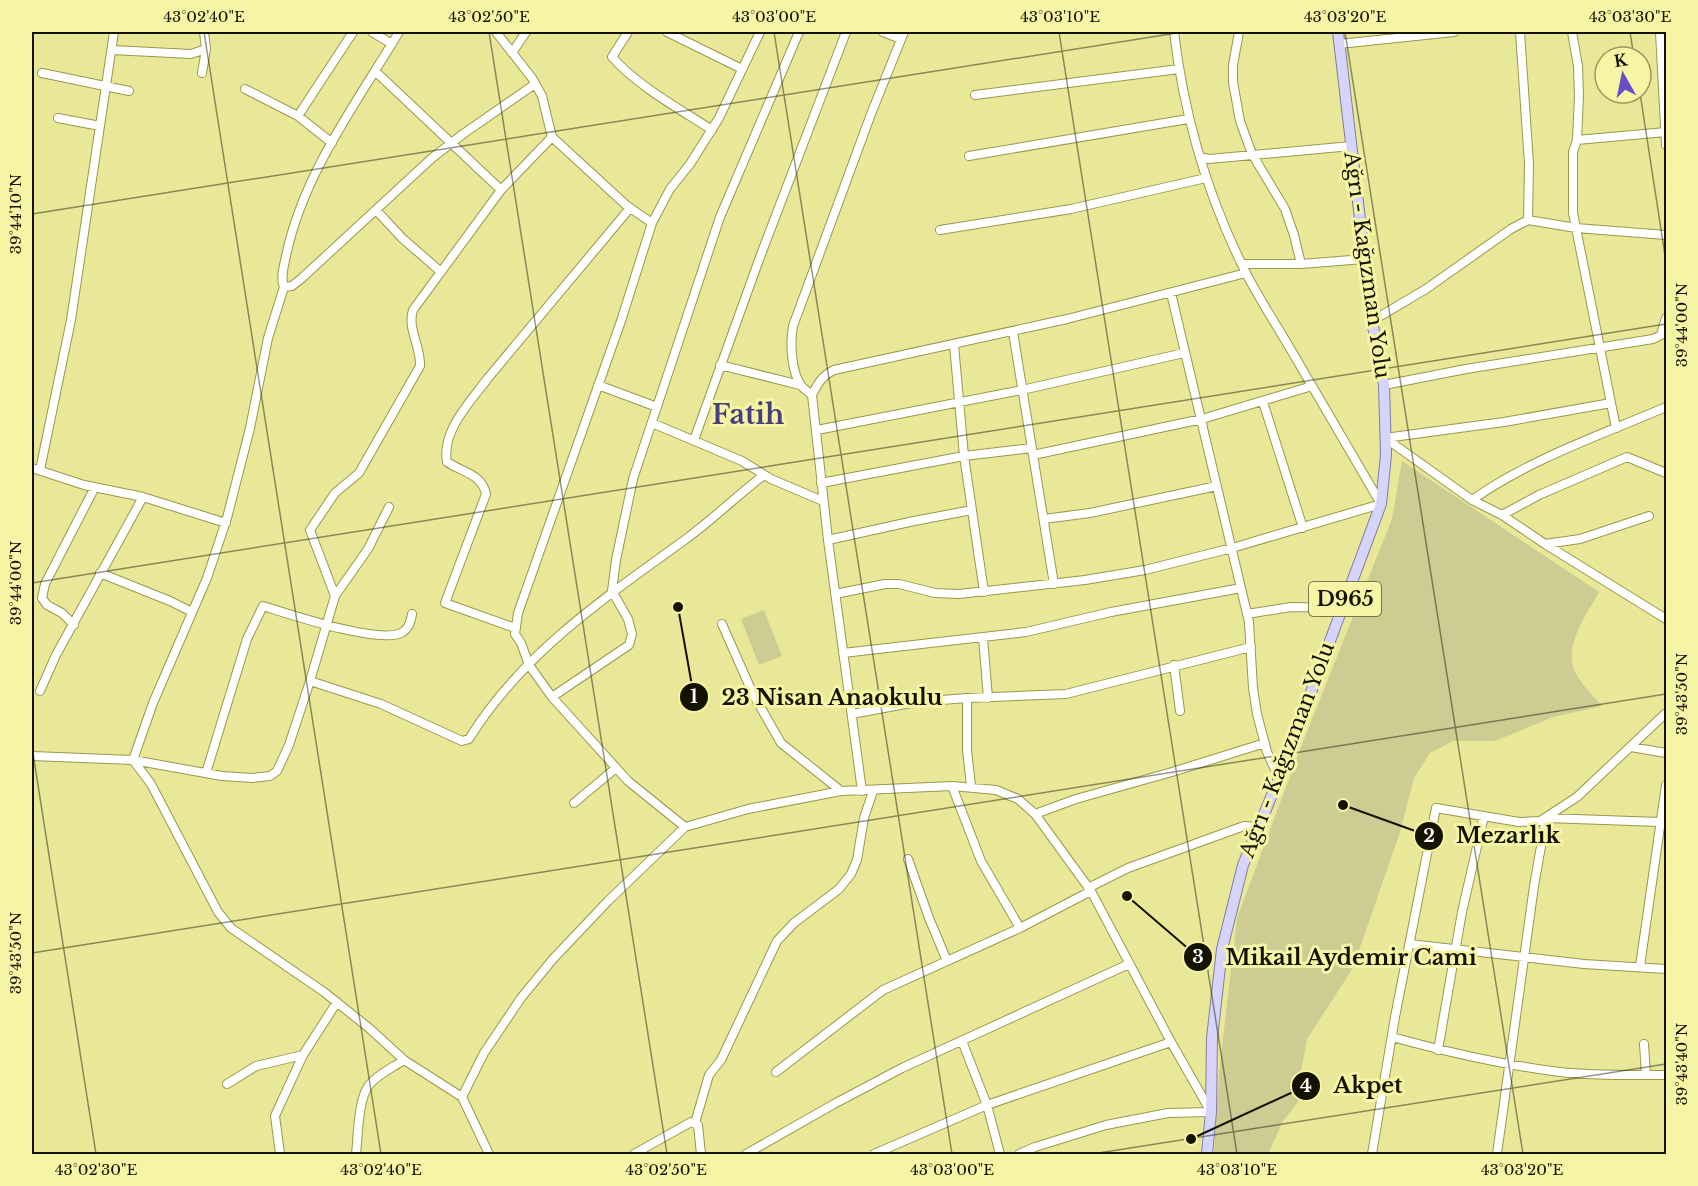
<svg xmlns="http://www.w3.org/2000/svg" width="1698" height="1186" font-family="'Libre Baskerville',serif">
	<rect width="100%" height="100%" fill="#e9e798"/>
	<path fill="#cdcc93" d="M1402,461L1599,592C1587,614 1563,646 1575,672C1582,685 1593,696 1602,706L1553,717L1495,741H1453L1430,753L1414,778L1400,832L1353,968L1307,1039L1301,1071V1092L1298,1102L1283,1121L1268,1154H1214L1219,1073L1237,918L1301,747L1392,519Z
		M764,610L782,656L759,665L741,619Z"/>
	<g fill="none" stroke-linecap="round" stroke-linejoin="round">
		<g stroke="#9b984b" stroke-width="10">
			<path id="minor" d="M372,32L392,44
				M496,32L532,78L542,96L552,137L626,205L652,223
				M628,32L612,57C639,87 678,108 712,130
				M667,32L742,69
				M883,32L901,39
				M1239,32L1233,65V82L1240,121L1252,154L1285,209L1294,235L1301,264
				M1572,32L1578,66L1579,96L1577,140L1573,152V213L1616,428
				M1660,32L1666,145
				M1339,44L1454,32
				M112,50L191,54L206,49
				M512,53L526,32
				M375,71L501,190
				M42,73L129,91
				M202,73L206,49L204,32
				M245,89L298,116L332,143
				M975,95L1179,69
				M298,116L353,32
				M58,118L100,126
				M1577,140L1666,132
				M969,156L1188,119
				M1200,157L1209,159L1351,146
				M376,210L402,238L441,272
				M1528,220L1576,228L1666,235
				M940,230L1071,209L1206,178
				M1242,264H1301L1364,259
				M284,287L292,286L302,278L432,158L463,134L535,84
				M1171,293L1249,622L1253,688L1257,714L1267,752L1279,778
				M1372,321L1426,289L1511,229L1528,220L1529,164L1520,32
				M1013,332L1054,584
				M954,345L964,456L984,592
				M720,365L800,385
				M598,385L657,407
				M1384,385L1466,369L1653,339L1661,335L1666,318
				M812,395C809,392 803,389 801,385C791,372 790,342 793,326L871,114L904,32
				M1263,402L1303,528
				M652,423L742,461L771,479L823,501
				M817,430L1022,390L1184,353
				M1385,438L1472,500L1502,515L1545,544L1666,619
				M1385,438L1504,422L1611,403
				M694,440L760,257L846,32
				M1033,455L1202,419L1312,386
				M32,468L84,485L143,497L226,523
				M40,470L71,320L114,32
				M821,483L964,456L1032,448
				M1472,500C1530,459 1601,435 1666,407
				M389,507L368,549L335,596L310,681L289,745L277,771L270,776L252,778L222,776L133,760L153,703L207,578L227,518L250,428L268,338L284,287C280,278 284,266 286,256C303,174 357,102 399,32
				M1502,515L1539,495L1627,457L1666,473
				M1044,519L1090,513L1217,486
				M828,540L914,521L972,510
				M1545,544L1580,539L1649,516
				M100,573L170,601L192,612
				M835,594L885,584H899L935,593L959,594L1085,580L1145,570L1232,548L1381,504C1351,453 1321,402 1291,350C1276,324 1259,299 1245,271C1207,195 1184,116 1174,32
				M335,596L310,530L335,493L359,473L420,366C421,346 407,329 413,310L501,190L552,137
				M1247,614L1291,607L1342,608
				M722,624L753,694L781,743L841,791
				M74,625L62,613L47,605L42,598L45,584L95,487
				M515,628L445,603L486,494C482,474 462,472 447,462C441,431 471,401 488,378L630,208
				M983,638L988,698
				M843,653L1026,632L1111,612L1241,588
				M1174,665L1180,711
				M310,681L381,704L462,741L469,739C521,654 607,596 686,539C713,519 738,495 764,475
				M40,691L56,655L143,497
				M552,697L629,645L632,634L628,619L612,591L616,560L633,479L720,217L799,32
				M967,698V750L971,786
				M852,714L916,702L967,698L1066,694L1251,647
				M1631,747L1666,753
				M32,756L133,760L151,784L218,912L231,928L324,992L369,1028L404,1060L462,1097L489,1154
				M206,773L247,639L263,606C289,614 377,644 401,633C408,630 411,621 412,614
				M952,786L981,861L1020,928
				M862,791L828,540L812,395C818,383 822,376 834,370L1067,319L1246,273
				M574,803L616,768
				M1035,814L1076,799L1172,772L1265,743
				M685,827L628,781L552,697L529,665L521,643L515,634L518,613L621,321L652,223L670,189L690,164L719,118L760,32
				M908,859L929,918L947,961
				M1088,888L1128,868L1244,826L1259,827
				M1410,944L1584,964L1666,969
				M1640,966L1666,785
				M1392,1037C1447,1052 1503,1065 1560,1072C1595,1076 1631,1075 1666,1075
				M962,1041L987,1105L1000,1154
				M1644,1044L1646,1075
				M1438,1050L1462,912L1484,816
				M776,1072L883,990L1020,928L1091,891
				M227,1084L256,1066L303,1055
				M462,1097L484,1053L521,998L553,959L608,901L685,827L748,809L841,791L952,786L996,790L1018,799L1035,814L1091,891L1171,1042L1211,1112L1168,1113L1106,1125L1035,1147L1019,1154
				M695,1123L709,1075L721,1060L777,941L794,923L839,889L851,874L857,860L864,818L873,791
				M280,1154L275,1116L279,1107L303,1055L337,1002
				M356,1154C358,1137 358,1099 369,1085C378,1074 392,1068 404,1060
				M634,1154L691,1122L698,1125L701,1154
				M746,1154L834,1104L902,1068L1129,964
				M874,1154L987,1105L1171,1042
				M1372,1154L1395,1017L1436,808L1519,822L1540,821L1577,797L1666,713
				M1497,1154L1534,886L1546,818L1660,822"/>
		</g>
		<g stroke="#817ea0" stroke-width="12">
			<path id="major" d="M1207,1154L1211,1112L1212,1038L1222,949L1243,865L1279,778L1381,504L1386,455L1384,385L1372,321L1338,32"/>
		</g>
		<use href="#minor" stroke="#fff" stroke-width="8"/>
		<use href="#major" stroke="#d6d4fa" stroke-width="10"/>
	</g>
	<path fill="none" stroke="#141300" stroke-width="1.5" stroke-opacity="0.45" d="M204,32L381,1154M489,32L667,1154M774,32L952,1154M1059,32L1237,1154M1345,32L1523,1154M1630,32L1634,57M1640,93L1666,262M32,214L1183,32M32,583L1666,324M32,747L96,1154M32,953L1666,694M1092,1154L1666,1064"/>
	<g text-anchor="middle" stroke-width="6" stroke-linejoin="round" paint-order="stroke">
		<rect fill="#f6f4a5" stroke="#585632" stroke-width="1.5" x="1309" y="582" width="72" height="34" rx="4.5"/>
		<g font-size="20" font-weight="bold" fill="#141300">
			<text x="1345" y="606">D965</text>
		</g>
		<g font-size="21" fill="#141300" stroke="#f6f4a5">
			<text transform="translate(1367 265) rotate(82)" y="7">Ağrı - Kağızman Yolu</text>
			<text transform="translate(1287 750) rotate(-69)" y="7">Ağrı - Kağızman Yolu</text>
		</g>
		<g font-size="27" font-weight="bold" fill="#473f7d" stroke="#f6f4a5">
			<text x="748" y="424">Fatih</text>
		</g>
	</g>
	<path fill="none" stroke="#141300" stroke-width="2" d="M678 607L694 697M1343 805L1429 836M1127 896L1198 957M1191 1139L1306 1086"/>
	<g fill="#141300" stroke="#f6f4a5" stroke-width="2">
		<circle cx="678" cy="607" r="6"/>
		<circle cx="1343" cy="805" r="6"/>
		<circle cx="1127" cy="896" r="6"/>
		<circle cx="1191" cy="1139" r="6"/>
		<circle cx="694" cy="697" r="15"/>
		<circle cx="1429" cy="836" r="15"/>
		<circle cx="1198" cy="957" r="15"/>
		<circle cx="1306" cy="1086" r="15"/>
	</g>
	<g font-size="18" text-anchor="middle" font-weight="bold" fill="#fff">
		<text x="694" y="703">1</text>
		<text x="1429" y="842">2</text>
		<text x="1198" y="963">3</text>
		<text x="1306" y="1092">4</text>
	</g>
	<g font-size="22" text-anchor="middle" font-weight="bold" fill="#141300" stroke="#f6f4a5" stroke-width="6" stroke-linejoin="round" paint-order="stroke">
		<text x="832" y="705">23 Nisan Anaokulu</text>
		<text x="1508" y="843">Mezarlık</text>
		<text x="1351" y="965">Mikail Aydemir Cami</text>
		<text x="1368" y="1093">Akpet</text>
	</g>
	<rect width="1698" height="1186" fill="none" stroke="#f6f4a5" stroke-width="66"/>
	<g transform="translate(1623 75) rotate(351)"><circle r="28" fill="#f6f4a5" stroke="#9c9a63" stroke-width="1.5"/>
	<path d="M0-4.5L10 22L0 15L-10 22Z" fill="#664ec8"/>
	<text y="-9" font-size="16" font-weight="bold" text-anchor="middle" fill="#141300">K</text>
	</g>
	<rect x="33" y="33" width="1632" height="1120" fill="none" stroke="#141300" stroke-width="2"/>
	<g font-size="15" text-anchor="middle" fill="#141300">
		<text x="204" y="22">43°02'40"E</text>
		<text x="489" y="22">43°02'50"E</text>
		<text x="774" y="22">43°03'00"E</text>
		<text x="1060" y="22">43°03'10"E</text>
		<text x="1345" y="22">43°03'20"E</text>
		<text x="1630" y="22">43°03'30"E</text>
		<text transform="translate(16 214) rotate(-90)" y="5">39°44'10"N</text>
		<text transform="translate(1682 325) rotate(-90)" y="5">39°44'00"N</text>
		<text transform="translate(16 583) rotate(-90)" y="5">39°44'00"N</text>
		<text transform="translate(1682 694) rotate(-90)" y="5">39°43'50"N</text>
		<text transform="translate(16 953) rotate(-90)" y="5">39°43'50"N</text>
		<text transform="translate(1682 1064) rotate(-90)" y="5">39°43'40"N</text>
		<text x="96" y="1175">43°02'30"E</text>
		<text x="381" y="1175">43°02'40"E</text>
		<text x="666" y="1175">43°02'50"E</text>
		<text x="952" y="1175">43°03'00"E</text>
		<text x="1237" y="1175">43°03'10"E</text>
		<text x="1522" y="1175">43°03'20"E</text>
	</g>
</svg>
